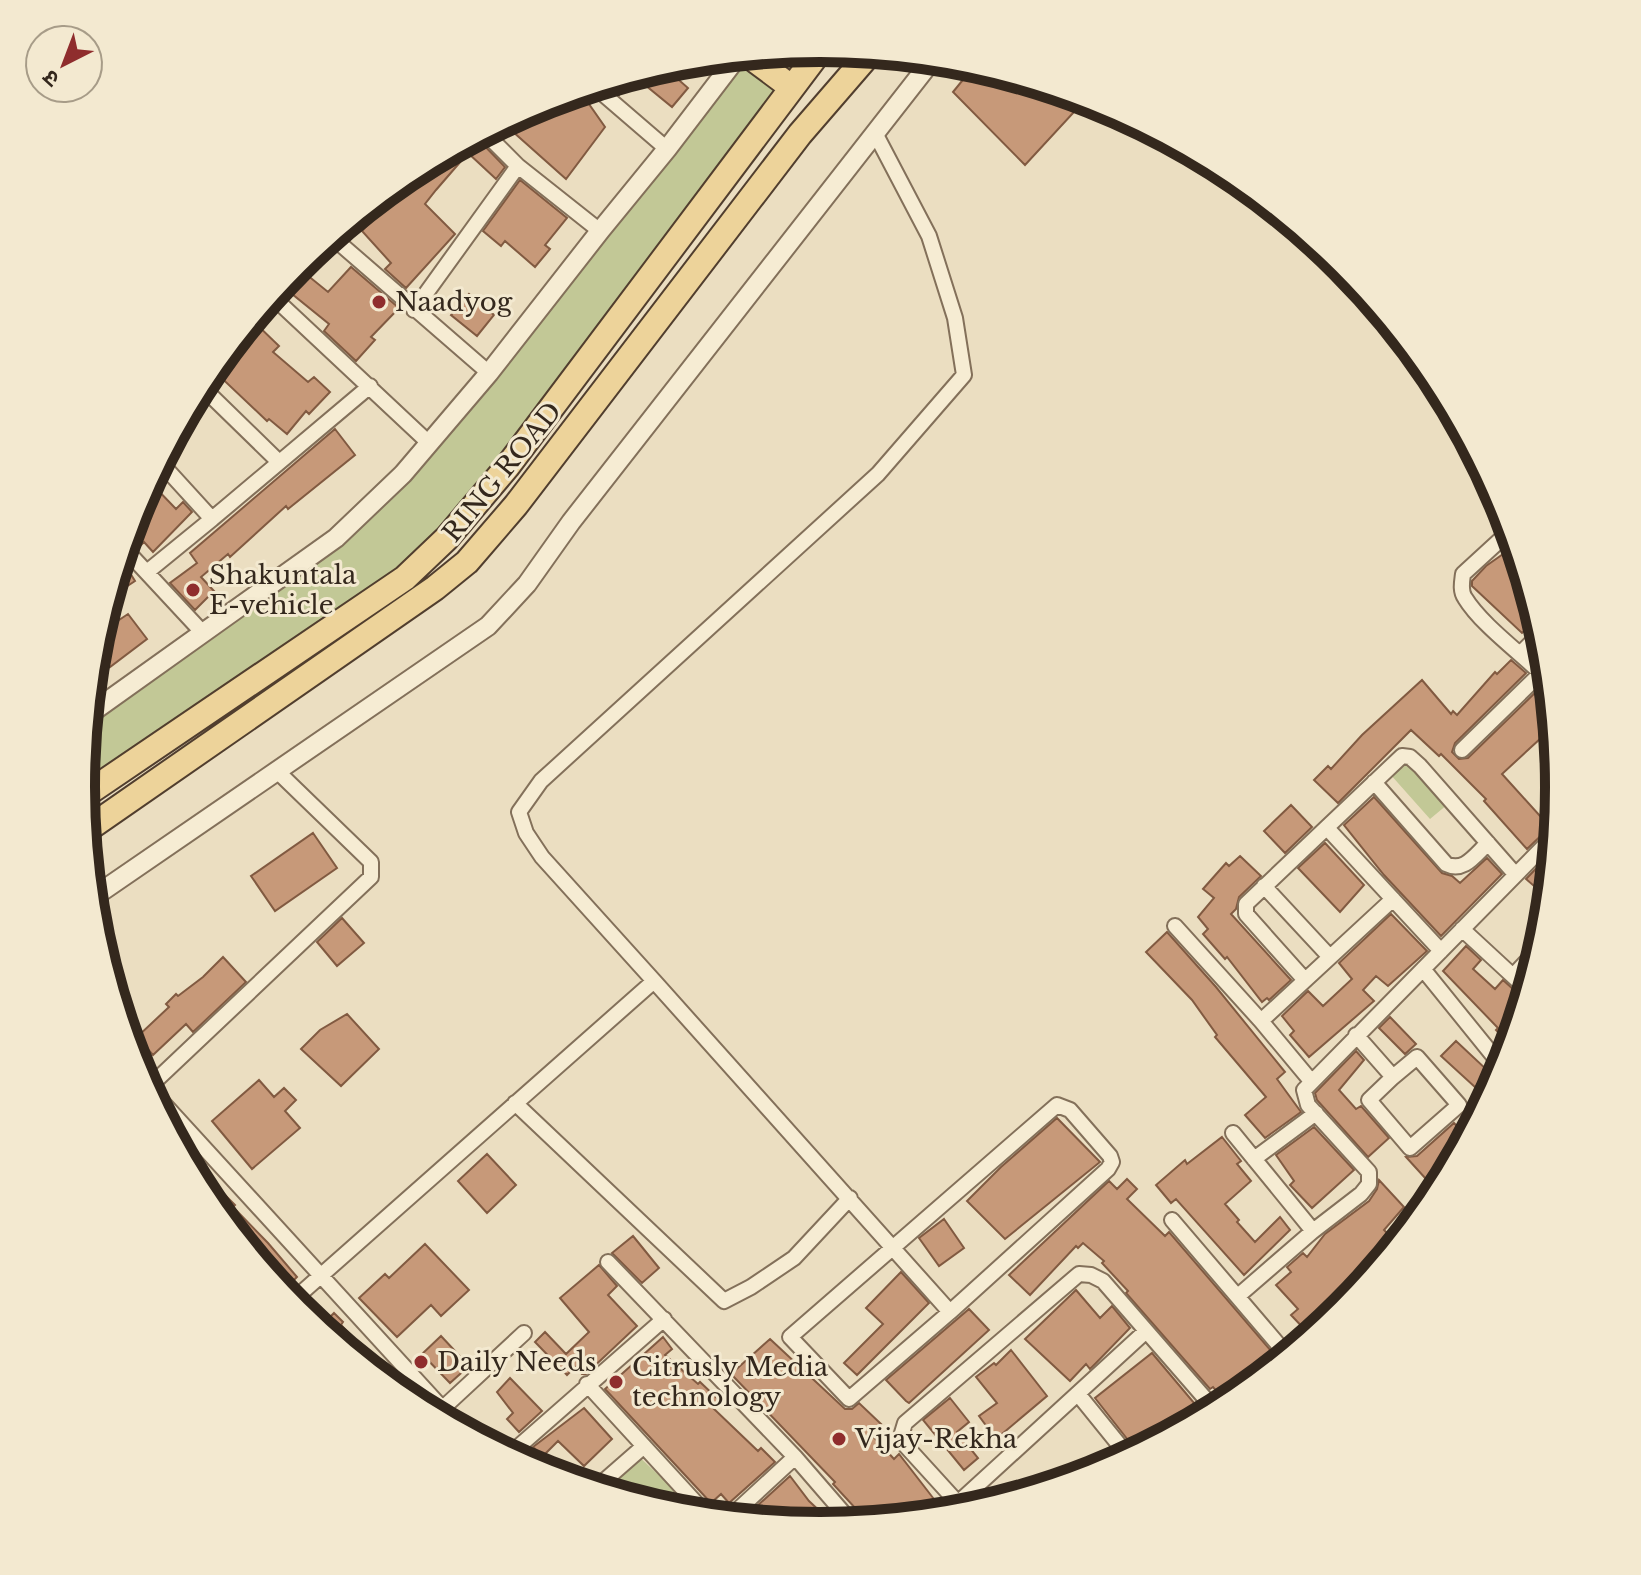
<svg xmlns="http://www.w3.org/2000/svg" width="1641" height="1575" font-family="'Libre Baskerville','Noto Sans Devanagari',serif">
	<rect width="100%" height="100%" fill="#ebdec1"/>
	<path fill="#c2c896" d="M822,48L405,578L81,787L88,720L414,476L746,55L769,53L809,60L797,50Z
		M1408,759L1448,804L1430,819L1390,774Z
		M632,1450L701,1515L676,1513L593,1487Z"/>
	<path fill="#c79979" stroke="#815a41" stroke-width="2" d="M975,65L1023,80L1086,99L1025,165L953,92Z
		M663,66L688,88L672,107L634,76L619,95L606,83Z
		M578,92L584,97L605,127L566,179L503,123L538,104Z
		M476,137L505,167L496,179L468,153L436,190L425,204L455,234L406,288L385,269L391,263L362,231L416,169Z
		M520,180L567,218L545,245L550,249L535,267L505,241L501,246L483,231Z
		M296,266L328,292L351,267L399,308L371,337L375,340L356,361L324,331L329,324L281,285Z
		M469,294L494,315L477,336L451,315Z
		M252,320L279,346L273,352L308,382L314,377L330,392L309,414L306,411L287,434L269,419L267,421L212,369Z
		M335,429L355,455L288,509L286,506L230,557L228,554L201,577L214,591L195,610L170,583L197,563L190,553Z
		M150,482L176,509L183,502L192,512L153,552L144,542L138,548L127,538L137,504Z
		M1506,552L1522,565L1538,618L1522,633L1472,586V581L1486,566Z
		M125,565L135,581L109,598L118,570Z
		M128,614L147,639L110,667L95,648L102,622L107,628Z
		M1511,660L1526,673L1455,743L1452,752L1459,759L1468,758L1541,687L1551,692L1554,726L1502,774L1550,827L1527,849L1484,801L1486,799L1441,754L1439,756L1411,730L1338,803L1314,780L1328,766L1331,769L1362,735L1422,680L1451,714L1453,711L1457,715L1495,672L1497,674Z
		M1374,797L1442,873L1452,876L1460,883L1487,858L1502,874L1441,936L1384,875L1344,825Z
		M1291,805L1312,827L1285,853L1264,831Z
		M313,833L337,868L275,911L251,876Z
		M1325,843L1364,885L1340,912L1298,868Z
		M1554,850L1550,887L1549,899L1526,879Z
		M1240,856L1261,876L1239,897L1236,909L1231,914L1291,980L1269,1000L1267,998L1262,1002L1227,957L1225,959L1203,934L1208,929L1198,917L1214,898L1203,889L1226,863L1229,866Z
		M1391,914L1427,951L1388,986L1376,976L1363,990L1374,1001L1309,1057L1290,1035L1294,1031L1282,1016L1308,991L1323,1006L1352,979L1339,963Z
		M342,918L364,943L337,966L317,942Z
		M1167,932L1216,987L1285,1072L1277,1079L1301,1112L1265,1138L1245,1115L1266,1097L1215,1037L1217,1035L1192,1000L1146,952Z
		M1466,946L1481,960L1473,969L1495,989L1503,980L1525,1000L1511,1046L1496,1030L1498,1028L1443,971Z
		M223,957L246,982L193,1032L186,1024L153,1055L137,1037L169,1007L166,1004L176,994L178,996L203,977Z
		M347,1014L379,1049L341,1086L301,1049L320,1030Z
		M1390,1017L1416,1044L1405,1054L1379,1028Z
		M1456,1041L1487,1070L1484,1074L1496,1086L1488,1099L1441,1056Z
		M1356,1051L1364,1060L1339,1090L1356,1109L1361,1106L1389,1138L1368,1157L1317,1100L1315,1093Z
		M259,1080L274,1097L284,1088L296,1100L285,1111L300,1128L252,1169L212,1121Z
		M1057,1118L1100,1162L1005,1239L967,1201L1001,1167Z
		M1454,1123L1468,1138L1426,1179L1406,1157L1417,1156Z
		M1314,1127L1354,1170L1312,1208L1290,1185L1294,1181L1276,1155Z
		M1222,1137L1241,1161L1237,1164L1251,1181L1225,1204L1239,1220L1237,1222L1255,1242L1280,1217L1290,1230L1244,1275L1176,1199L1171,1203L1156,1185L1185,1160L1187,1164Z
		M487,1154L516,1185L487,1213L458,1181Z
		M188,1158L235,1205L233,1207L268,1243L297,1277L282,1292L205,1198L185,1160Z
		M1127,1179L1137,1189L1127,1199L1165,1236L1169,1232L1272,1352L1242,1379L1250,1387L1228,1404L1213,1387L1210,1389L1126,1293L1128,1291L1102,1263L1104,1261L1083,1243L1078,1248L1076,1246L1030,1295L1009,1275L1109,1181L1117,1189Z
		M1379,1180L1404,1207L1384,1230L1398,1244L1347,1306L1346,1304L1329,1319L1327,1317L1309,1334L1291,1315L1298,1309L1276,1285L1291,1272L1287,1267L1303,1253L1307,1257L1325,1234L1369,1201L1377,1189Z
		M1425,1189L1435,1199L1418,1219L1406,1208Z
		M944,1219L964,1248L939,1266L919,1238Z
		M633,1236L659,1268L642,1283L612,1253Z
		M425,1244L469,1290L441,1316L431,1305L397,1337L359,1298L385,1274L389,1278Z
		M599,1265L617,1286L608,1295L637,1326L586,1374H582L575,1367L567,1375L535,1342L545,1332L566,1354L589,1332L560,1298Z
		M901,1272L929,1303L857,1375L844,1363L883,1324L866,1308Z
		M1076,1290L1100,1318L1112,1306L1130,1328L1096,1363L1090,1369L1086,1364L1070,1381L1025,1339Z
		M969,1309L989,1330L909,1403L906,1401L886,1380Z
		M334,1313L343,1322L341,1325L386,1371L380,1378L319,1328Z
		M441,1336L469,1366L450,1383L422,1354Z
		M663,1337L672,1349L665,1355L698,1384L700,1382L720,1401L713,1408L758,1451L761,1448L775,1462L729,1503L721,1494L711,1503L605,1389Z
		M770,1339L845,1409H852L859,1403L881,1424L870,1433L894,1459L899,1454L937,1503L921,1517L868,1522L833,1484L835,1482L731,1374Z
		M1011,1350L1047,1396L996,1439L979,1416L997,1403L976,1377L994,1363L996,1365Z
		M1152,1353L1205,1416L1170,1435L1168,1434L1145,1449L1128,1440L1095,1398Z
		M510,1378L542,1411L519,1432L507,1419L513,1413L497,1392Z
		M950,1398L969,1422L957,1432L978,1458L964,1470L923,1420Z
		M584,1408L612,1439L584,1466L558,1441L543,1456L533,1447Z
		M790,1476L809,1501L825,1516L815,1526L749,1520L759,1511L756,1507Z"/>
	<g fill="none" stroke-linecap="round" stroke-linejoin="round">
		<g stroke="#83705a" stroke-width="11">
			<path id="service" d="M1383,313C1387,342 1419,365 1434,390C1448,412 1458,438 1470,462"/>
		</g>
		<g stroke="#83705a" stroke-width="18">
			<path id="minor" d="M595,87L667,149
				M485,133L518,166L600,231
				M333,238L338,242L364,210
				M338,242L489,373
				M272,296L430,444
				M414,310L518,166
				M201,386L279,462
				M212,519L370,386
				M1511,530L1463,574C1462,582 1460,591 1465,598C1482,626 1526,657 1550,682
				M124,548L203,633
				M147,572L212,519L160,462
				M1520,654L1542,632
				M1462,750L1541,673
				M1374,782L1446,864C1464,873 1475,855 1488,843
				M1327,828L1441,951
				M1264,886L1329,956
				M1175,926L1261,1021L1311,1081
				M1462,929L1528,990
				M1423,969L1504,1069
				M1513,976L1541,946
				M1304,979L1246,914V904L1402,756L1410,757L1420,766L1515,874
				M654,981L542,857L526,833L519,812L541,781L878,474L964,375L955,318L929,236L875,133
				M1261,1021L1393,899
				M1356,1035L1393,1077L1369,1100L1410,1148L1459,1105L1417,1057L1393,1077
				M143,1081L463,1431
				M149,1087L371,877V862L278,772
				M515,1103L724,1301L751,1287L794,1258L850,1198
				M1057,1105L1070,1110L1110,1156L1112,1162L1108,1169L950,1312L849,1399L790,1337Z
				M1233,1133L1313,1231
				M1254,1159L1316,1113
				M1172,1220L1288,1356
				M608,1262L795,1457L853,1524
				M1238,1296L1313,1231L1361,1194L1369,1184V1172L1308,1105L1304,1090L1555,835
				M291,1302L654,981L950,1312
				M587,1384L708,1516
				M1078,1394L1129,1457
				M442,1409L524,1333
				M509,1455L664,1319
				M596,1488L644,1446
				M958,1503L1146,1331
				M966,1512L905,1445L902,1433L905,1423L1079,1274L1091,1275L1103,1281L1216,1411
				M729,1518L795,1457"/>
		</g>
		<g stroke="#83705a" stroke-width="22">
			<path id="tertiary" d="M88,715L336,538L403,474L489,373L600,231L667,149L738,56
				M92,898L488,626L527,584L571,522L933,59"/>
		</g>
		<g stroke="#513e2e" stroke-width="28">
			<path id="primary" d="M748,55L791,87
				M82,797L405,578L447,538L507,467L822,48
				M85,831L435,588L467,562L516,505L800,134L870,53"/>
		</g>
		<use href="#service" stroke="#f6ecd3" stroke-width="7"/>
		<use href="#minor" stroke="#f6ecd3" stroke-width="14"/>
		<use href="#tertiary" stroke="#f6ecd3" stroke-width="18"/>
		<use href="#primary" stroke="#edd39a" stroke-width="24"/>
	</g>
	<g fill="#8f2d2d" stroke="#f3e9d0" stroke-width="3">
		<circle cx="379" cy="302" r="8"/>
		<circle cx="193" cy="590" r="8"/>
		<circle cx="421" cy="1362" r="8"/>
		<circle cx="616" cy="1382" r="8"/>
		<circle cx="839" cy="1439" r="8"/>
	</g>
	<g text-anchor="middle" stroke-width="6" stroke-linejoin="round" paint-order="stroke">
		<g font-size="26" fill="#34281d" stroke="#f3e9d0" text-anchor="start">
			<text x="395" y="311">Naadyog</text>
			<text x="209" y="584">Shakuntala<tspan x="209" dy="30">E-vehicle</tspan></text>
			<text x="437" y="1371">Daily Needs</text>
			<text x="632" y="1376">Citrusly Media<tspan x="632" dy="30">technology</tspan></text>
			<text x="855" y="1448">Vijay-Rekha</text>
		</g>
		<g font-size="26" fill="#34281d" stroke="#f3e9d0">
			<text transform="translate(502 472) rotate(-51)" y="9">RING ROAD</text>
		</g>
	</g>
	<path d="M0 0H1641V1575H0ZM95 787a725 725 0 1 1 1450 0a725 725 0 1 1-1450 0Z" fill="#f3e9d0" fill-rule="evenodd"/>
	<path fill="none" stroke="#34281d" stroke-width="10" d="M95 787a725 725 0 1 1 1450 0a725 725 0 1 1-1450 0Z"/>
	<g transform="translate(64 64) rotate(222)"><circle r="38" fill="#f3e9d0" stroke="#a79c88" stroke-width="2"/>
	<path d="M0-6L14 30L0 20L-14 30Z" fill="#8f2d2d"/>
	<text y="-12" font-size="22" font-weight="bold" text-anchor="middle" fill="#34281d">उ</text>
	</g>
</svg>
